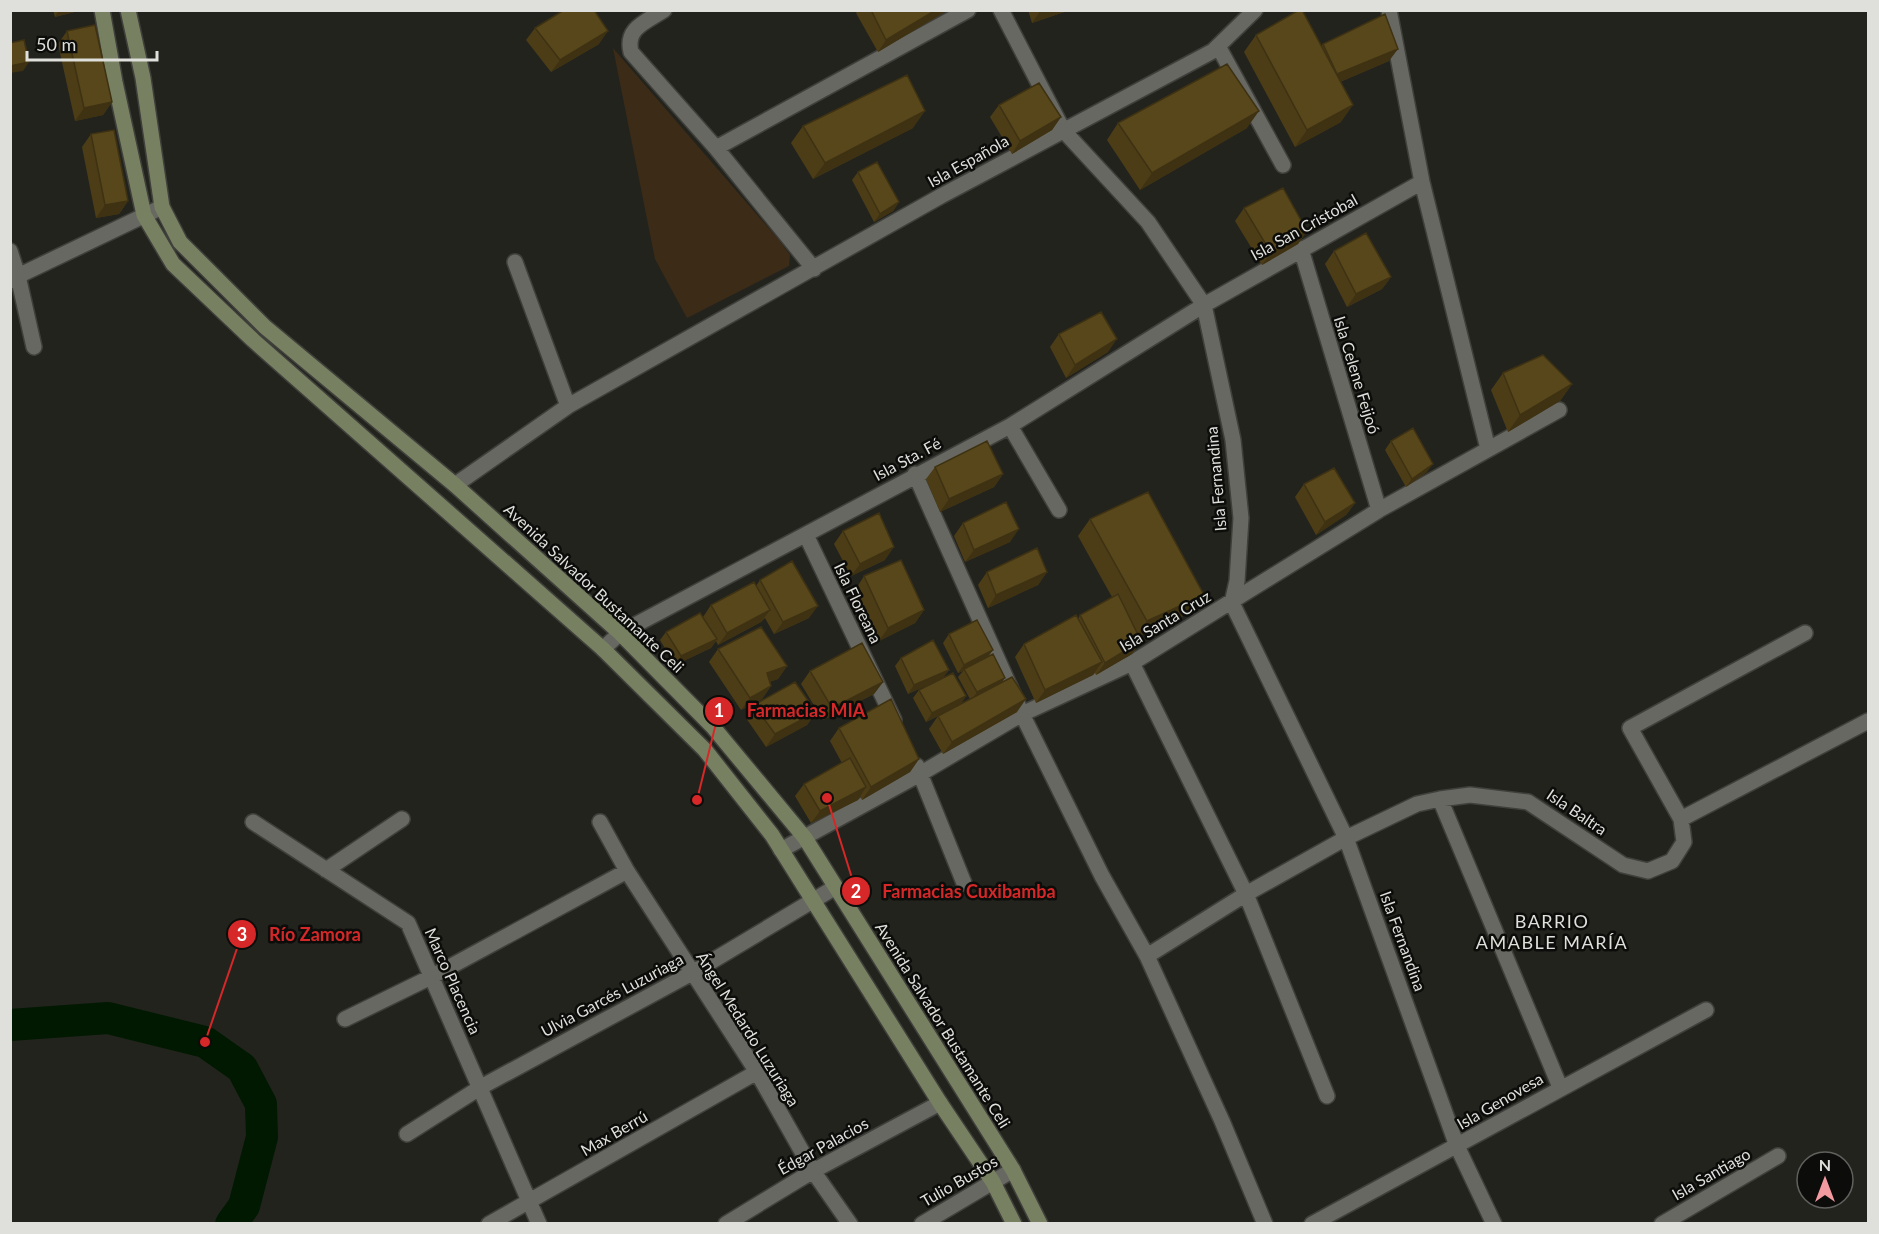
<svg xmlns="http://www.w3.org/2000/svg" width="1879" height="1234" font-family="Lato,sans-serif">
	<rect width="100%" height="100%" fill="#23231e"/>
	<path fill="#3c2b17" d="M613,48L779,240L790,255L789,266L687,318L655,259Z"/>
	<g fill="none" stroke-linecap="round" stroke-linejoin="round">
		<path stroke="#001900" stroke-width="32" d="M10,1025L108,1018L205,1042L242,1068L261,1104L262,1137L244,1206L231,1224"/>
		<g stroke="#3f3f3b" stroke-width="18">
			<path id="minor" d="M664,10C646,22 625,28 631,52L716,148L814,269
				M1001,10L1063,130L1148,222L1204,305L1233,440L1241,518L1237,581L1232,603L1346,838L1457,1146L1494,1224
				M1389,10L1422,182L1488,449
				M1218,46L1283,165
				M716,148L968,10
				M1301,249L1379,510
				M10,251L18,276L162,207
				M515,262L568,406
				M10,281L18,276L34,347
				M1010,426L1059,510
				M915,474L1022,714L1102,876L1147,956L1222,1121L1265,1224
				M455,485L568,406L941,196L1213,51L1255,10
				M806,535L894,720
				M603,649L620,633L1010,426L1204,305L1422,182
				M1132,663L1246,894L1327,1096
				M917,766L964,883
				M1440,799L1560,1087
				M1681,819L1868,721
				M253,822L408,923L539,1224
				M600,822L627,871L757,1072L813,1171L850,1224
				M781,850L920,774L1022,714L1132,663L1379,510L1559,410
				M326,870L402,819
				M1147,956L1246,894L1346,838L1417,804L1440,799L1470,795L1528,802L1623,865L1648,871L1672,861L1684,842L1681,819L1630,728L1805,633
				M345,1019L431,977L627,871
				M407,1134L481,1087L692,973L834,888
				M489,1224L757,1072
				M726,1224L813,1171L940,1103
				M922,1224L1013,1170
				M1312,1224L1706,1010
				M1662,1224L1778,1156"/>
		</g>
		<g stroke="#3f3f3b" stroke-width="18">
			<path id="secondary" d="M102,10L115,82L144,215L173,264L253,340L603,649L705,750L772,835L940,1103L993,1182L1014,1224
				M128,10L143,78L162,207L180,242L265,327L455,485L620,633L713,727L805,838L1013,1170L1040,1224"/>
		</g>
		<use href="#minor" stroke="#686863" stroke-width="15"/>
		<use href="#secondary" stroke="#778161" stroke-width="15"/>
	</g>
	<path fill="#4c3d17" d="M53,10H82L55,17Z
		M858,10H948L878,52L856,13Z
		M1028,10H1070L1032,23Z
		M535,28L599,44L551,72L526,40Z
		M67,31L112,102L103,115L75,121L58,44Z
		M1256,35L1321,47L1323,44L1389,61L1340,82L1341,122L1295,147L1244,52Z
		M999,105L1061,117L1052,130L1012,154L990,117Z
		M1118,123L1247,128L1140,190L1107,140Z
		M803,126L913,128L813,179L791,143Z
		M91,134L128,201L119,214L96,218L82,147Z
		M858,172L899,202L893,211L874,222L852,180Z
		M1244,208L1307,231L1298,244L1262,265L1235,221Z
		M1334,251L1391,277L1382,289L1347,307L1325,264Z
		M1059,334L1108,352L1066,378L1050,347Z
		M1503,373L1572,384L1560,401L1508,432L1491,390Z
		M1391,441L1427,472L1406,487L1385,450Z
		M935,467L1003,474L994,487L940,512L926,479Z
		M1304,484L1355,503L1346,515L1316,535L1295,497Z
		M1090,519L1204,595L1192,612L1139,636L1141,641L1132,654L1096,675L1095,673L1093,675L1036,703L1015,657L1024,644L1078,619L1080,615L1112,597L1078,536Z
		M963,523L1010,542L965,562L954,536Z
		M843,531L885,560L851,576L834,544Z
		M987,572H1047L1038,585L988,608L978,585Z
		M864,576L924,610L915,623L879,641L856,589Z
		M760,580L809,618L774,634L765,618L761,622L718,645L716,641L711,648L675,665L660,640L666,632L703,617L711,605L756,586Z
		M949,634L993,650L988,656L1017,712L943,754L929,729L938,716L970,699L958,677L963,671L958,673L943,643Z
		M718,649L787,666L778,679L769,682L771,686L762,699L741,710L709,662Z
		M901,658L949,670L943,677L966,696L960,705L926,722L913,698L919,690L932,683L908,694L895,666Z
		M810,671L883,682L874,694L823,720L801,684Z
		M754,705L816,712L807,725L766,747L746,718Z
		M839,728L919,759L910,772L862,800L860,796L858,800L811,823L795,796L804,784L842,763L830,741Z"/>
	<path fill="#3e3213" d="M59,10H82L55,17Z
		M936,10H948L878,52L886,40Z
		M1041,10H1070L1032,23Z
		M608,31L599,44L551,72L560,60Z
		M1398,49L1389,61L1328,87L1337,74Z
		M29,62L23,71L10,73V66Z
		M112,102L103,115L75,121L84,108Z
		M1353,105L1341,122L1295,147L1307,130Z
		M925,111L913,128L813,179L825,163Z
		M1259,111L1247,128L1140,190L1152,173Z
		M1061,117L1052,130L1012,154L1020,141Z
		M128,201L119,214L96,218L105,205Z
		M899,202L893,211L874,222L880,214Z
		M1307,231L1298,244L1262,265L1271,253Z
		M1391,277L1382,289L1347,307L1356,294Z
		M1117,339L1108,352L1066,378L1075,365Z
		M1572,384L1560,401L1508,432L1520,415Z
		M1433,464L1427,472L1406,487L1412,479Z
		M1003,474L994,487L940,512L949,499Z
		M1355,503L1346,515L1316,535L1325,522Z
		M1019,529L1010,542L965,562L974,550Z
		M894,547L885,560L851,576L860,564Z
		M1047,572L1038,585L988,608L996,595Z
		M1204,595L1192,612L1135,638L1147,621Z
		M818,606L809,618L774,634L783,622Z
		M770,610L761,622L718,645L727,633Z
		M924,610L915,623L879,641L888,628Z
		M717,639L711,648L675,665L681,656Z
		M1141,641L1132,654L1096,675L1105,663Z
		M993,650L987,658L964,669L963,671L958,673L964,665Z
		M1102,662L1093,675L1036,703L1045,690Z
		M787,666L778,679L758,686L767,673Z
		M949,670L943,678L908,694L914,685Z
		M1005,678L999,687L971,701L977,692Z
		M883,682L874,694L823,720L832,708Z
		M771,686L762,699L741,710L750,698Z
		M966,696L960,705L926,722L932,713Z
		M1026,699L1017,712L943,754L952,742Z
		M816,712L807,725L766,747L775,734Z
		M919,759L910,772L862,800L871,787Z
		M866,787L858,800L811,823L820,811Z"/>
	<path fill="#58471b" stroke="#3e3213" stroke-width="1.5" d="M564,10H594L608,31L560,60L535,28Z
		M871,10H936L886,40Z
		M1299,10H1302L1353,105L1307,130L1256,35Z
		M1385,14L1398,49L1337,74L1323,44Z
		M95,25L112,102L84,108L67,31Z
		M24,40L29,62L10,66V43Z
		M1227,64L1259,111L1152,173L1118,123Z
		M907,75L925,111L825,163L803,126Z
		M1039,83L1061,117L1020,141L999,105Z
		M114,130L128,201L105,205L91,134Z
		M877,162L899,202L880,214L858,172Z
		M1283,188L1307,231L1271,253L1244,208Z
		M1366,233L1391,277L1356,294L1334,251Z
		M1101,312L1117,339L1075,365L1059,334Z
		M1543,355L1572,384L1520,415L1503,373Z
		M1413,428L1433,464L1412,479L1391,441Z
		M987,441L1003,474L949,499L935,467Z
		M1334,468L1355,503L1325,522L1304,484Z
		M1148,492L1204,595L1147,621L1090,519Z
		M1006,502L1019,529L974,550L963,523Z
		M879,513L894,547L860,564L843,531Z
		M1037,548L1047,572L996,595L987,572Z
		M901,560L924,610L888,628L864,576Z
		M792,561L818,606L783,622L760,580Z
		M754,582L770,610L727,633L711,605Z
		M1118,594L1141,641L1105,663L1080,615Z
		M700,613L717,639L681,656L666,632Z
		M1076,615L1102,662L1045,690L1024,644Z
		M977,620L993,650L964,665L949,634Z
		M761,627L787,666L767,673L771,686L750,698L718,649Z
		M933,640L949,670L914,685L901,658Z
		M862,643L883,682L832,708L810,671Z
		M993,654L1005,678L977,692L964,669Z
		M953,673L966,696L932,713L919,690Z
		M1012,677L1026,699L952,742L938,716Z
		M795,682L816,712L775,734L754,705Z
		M891,699L919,759L871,787L839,728Z
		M850,758L866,787L820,811L804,784Z"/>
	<g text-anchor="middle" stroke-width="5" stroke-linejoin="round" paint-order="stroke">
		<g font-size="16" fill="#dfdfdb" stroke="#0c0c0a">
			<text transform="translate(968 161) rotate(-29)" y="6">Isla Española</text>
			<text transform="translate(1304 227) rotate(-29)" y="6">Isla San Cristobal</text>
			<text transform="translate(1357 375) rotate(73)" y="6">Isla Celene Feijoó</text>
			<text transform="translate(907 459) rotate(-28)" y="6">Isla Sta. Fé</text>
			<text transform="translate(1216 479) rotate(-95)" y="6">Isla Fernandina</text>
			<text transform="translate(594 588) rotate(43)" y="6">Avenida Salvador Bustamante Celi</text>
			<text transform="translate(858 603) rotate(64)" y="6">Isla Floreana</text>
			<text transform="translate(1165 621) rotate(-31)" y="6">Isla Santa Cruz</text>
			<text transform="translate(1577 812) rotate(34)" y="6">Isla Baltra</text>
			<text transform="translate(1403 941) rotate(70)" y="6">Isla Fernandina</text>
			<text transform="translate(453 981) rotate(66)" y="6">Marco Placencia</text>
			<text transform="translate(612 995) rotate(-28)" y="6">Ulvia Garcés Luzuriaga</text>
			<text transform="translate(943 1025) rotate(58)" y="6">Avenida Salvador Bustamante Celi</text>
			<text transform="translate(748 1029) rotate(58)" y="6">Ángel Medardo Luzuriaga</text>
			<text transform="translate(1500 1101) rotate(-30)" y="6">Isla Genovesa</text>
			<text transform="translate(614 1133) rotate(-30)" y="6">Max Berrú</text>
			<text transform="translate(823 1146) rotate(-29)" y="6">Édgar Palacios</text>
			<text transform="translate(1711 1174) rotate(-30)" y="6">Isla Santiago</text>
			<text transform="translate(959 1181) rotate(-30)" y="6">Tulio Bustos</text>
		</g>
		<g font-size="18" letter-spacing="1.5" fill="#dfdfdb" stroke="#0c0c0a">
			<text x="1552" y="928">BARRIO<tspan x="1552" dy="21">AMABLE MARÍA</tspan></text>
		</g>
	</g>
	<path fill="none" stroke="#d62828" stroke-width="2" d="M697 800L719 711M827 798L856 891M205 1042L242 934"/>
	<g fill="#d62828" stroke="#0c0c0a" stroke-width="2">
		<circle cx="697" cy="800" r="6"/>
		<circle cx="827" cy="798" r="6"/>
		<circle cx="205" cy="1042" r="6"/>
		<circle cx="719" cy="711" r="15"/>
		<circle cx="856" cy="891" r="15"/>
		<circle cx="242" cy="934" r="15"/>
	</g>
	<g font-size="18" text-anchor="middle" font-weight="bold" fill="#fff">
		<text x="719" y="717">1</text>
		<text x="856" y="898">2</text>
		<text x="242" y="941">3</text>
	</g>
	<g font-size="18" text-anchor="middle" font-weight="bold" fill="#d62828" stroke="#0c0c0a" stroke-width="5" stroke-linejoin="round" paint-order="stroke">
		<text x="806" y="717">Farmacias MIA</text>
		<text x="969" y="898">Farmacias Cuxibamba</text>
		<text x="315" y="941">Río Zamora</text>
	</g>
	<rect width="1879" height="1234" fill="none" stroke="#dfdfdb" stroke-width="24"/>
	<g transform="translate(1825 1180)"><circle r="28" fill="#0c0c0a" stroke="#60605e" stroke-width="1.5"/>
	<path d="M0-4.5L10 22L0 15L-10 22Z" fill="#f49aa1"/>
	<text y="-9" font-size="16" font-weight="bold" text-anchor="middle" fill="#dfdfdb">N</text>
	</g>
	<path d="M27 51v9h130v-9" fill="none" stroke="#dfdfdb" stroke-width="3"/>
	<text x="36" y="51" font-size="18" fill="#dfdfdb" stroke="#0c0c0a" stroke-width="4.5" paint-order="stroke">50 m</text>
</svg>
